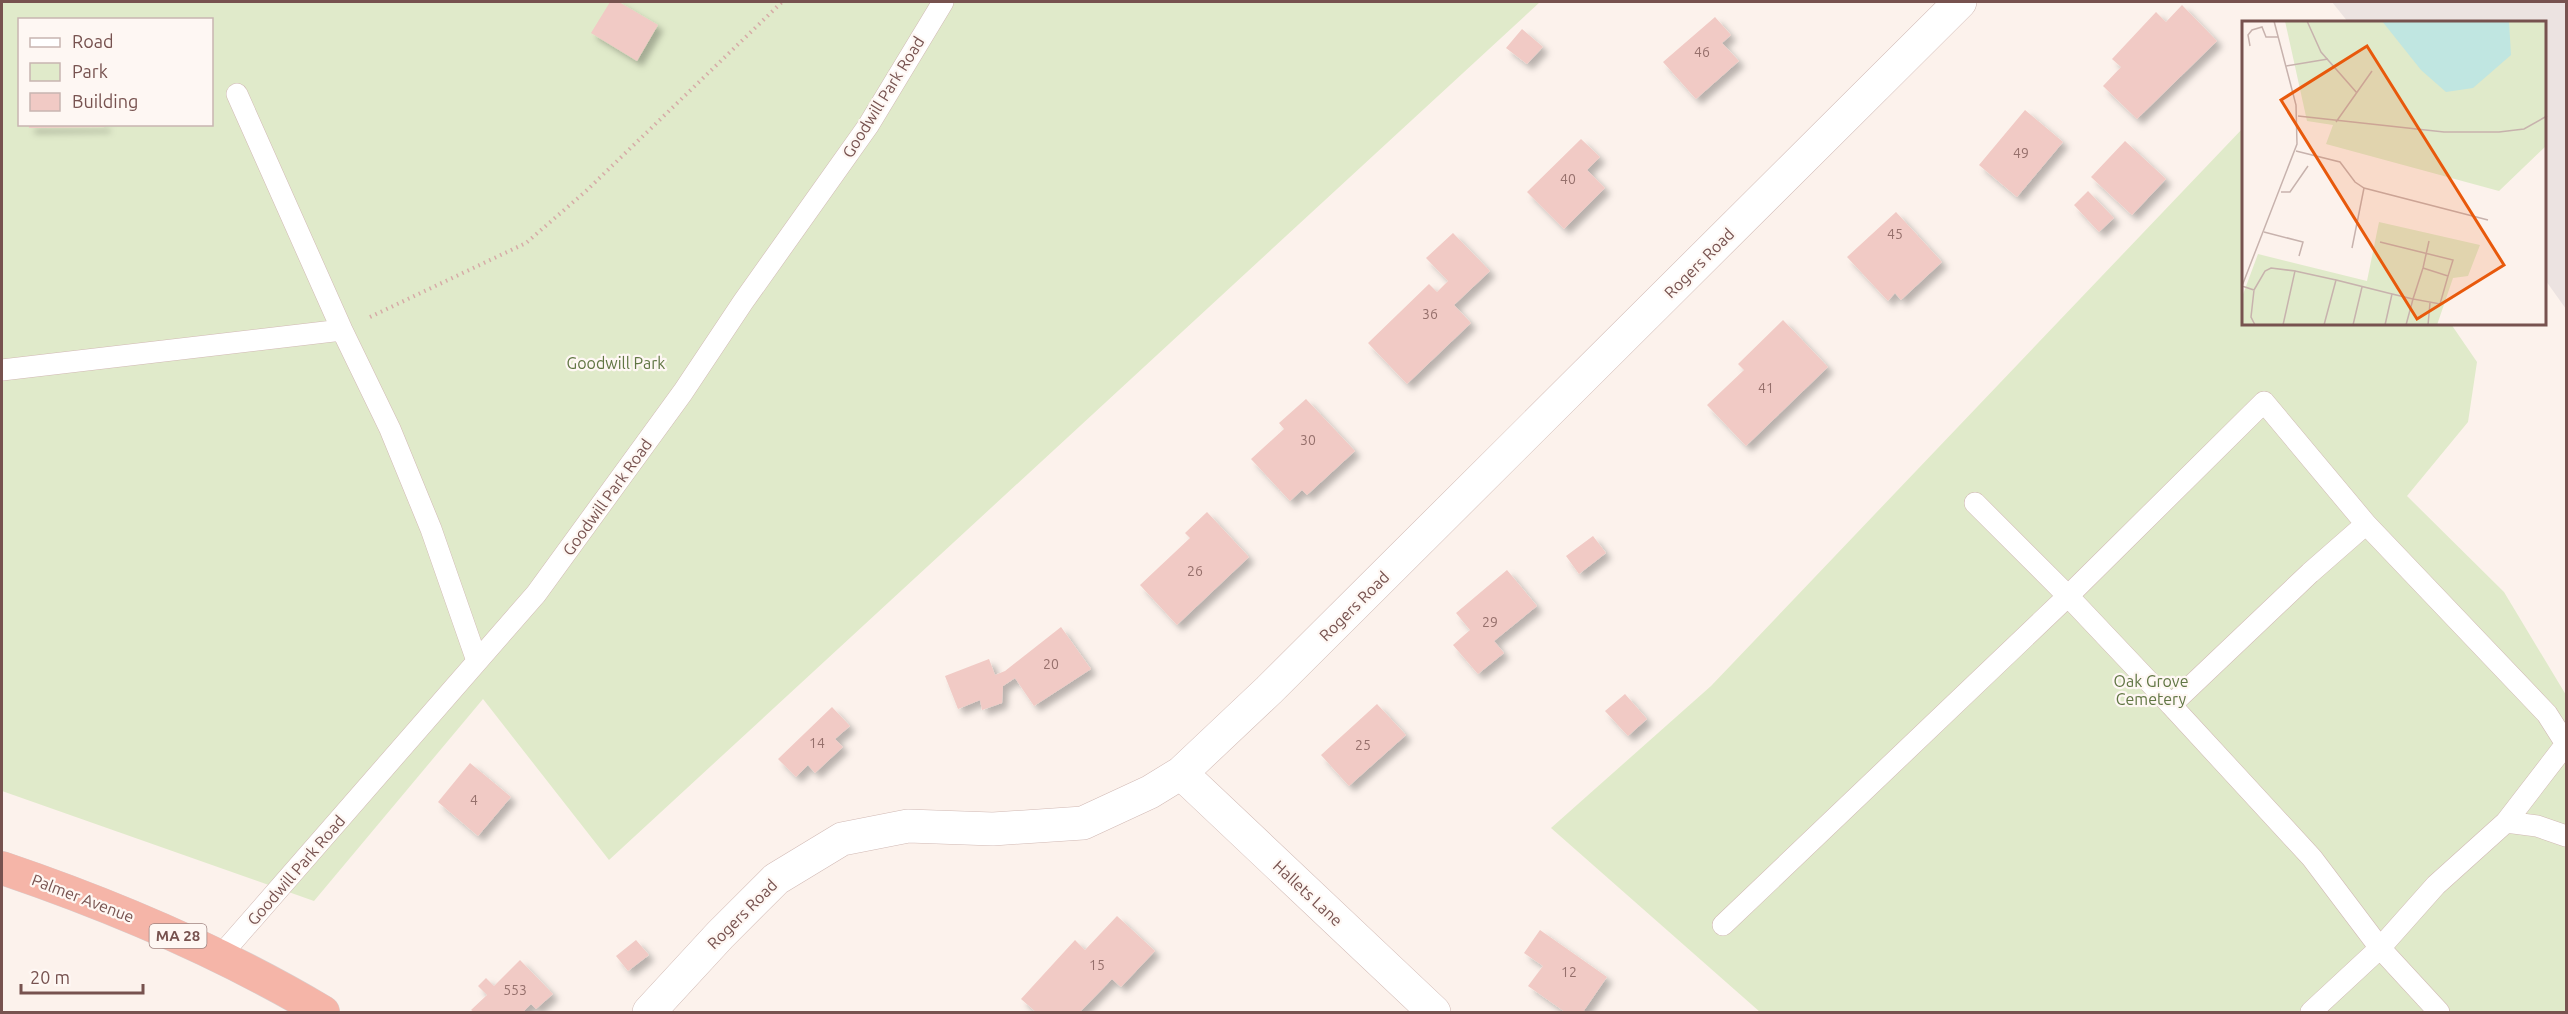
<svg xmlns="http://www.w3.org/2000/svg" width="2568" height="1014" font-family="Ubuntu,sans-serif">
	<defs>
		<filter id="shadow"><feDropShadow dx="5.5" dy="5.5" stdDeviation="3" flood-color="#0004"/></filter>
	</defs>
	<rect width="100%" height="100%" fill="#fcf2ec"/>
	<path fill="#ece3e1" d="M2332,2H2566V309L2546,281V22H2348Z"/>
	<path fill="#e0eaca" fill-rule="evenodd" d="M2,2H1540L609,860L483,699L314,901L2,791ZM20,20H212V124H20Z
		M2244,127V324H2451L2477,362L2468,422L2407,496L2504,592L2566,695V1012H1760L1551,828L1711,686Z"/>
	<path fill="#f1cac5" filter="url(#shadow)" d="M610,2H619L658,25L637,61L591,33Z
		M2182,5L2217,41L2137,119L2103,86L2121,67L2112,59L2156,12L2166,22Z
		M1715,17L1731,35L1722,43L1739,61L1696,99L1663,62Z
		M1522,29L1543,47L1527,64L1506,48Z
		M2025,110L2063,142L2017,197L1979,165Z
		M29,124H105V127L29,128Z
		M1581,139L1600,157L1587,170L1605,188L1564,229L1527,192Z
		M2125,141L2166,179L2132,215L2091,177Z
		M2088,191L2114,218L2099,232L2074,205Z
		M1896,212L1942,262L1901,300L1895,293L1888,301L1847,257Z
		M1453,233L1490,271L1454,305L1471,323L1407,384L1368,343L1429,284L1437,292L1448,281L1426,258Z
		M1783,320L1828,367L1746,446L1707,405L1744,370L1738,364Z
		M1306,399L1355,451L1307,495L1302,490L1290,501L1251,459L1284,429L1279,423Z
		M1207,512L1249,557L1177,625L1140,585L1190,538L1185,533Z
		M1593,536L1606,553L1579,574L1566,556Z
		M1507,570L1537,606L1494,641L1504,653L1478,674L1453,645L1470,630L1456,613Z
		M1061,627L1091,669L1034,706L1015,678L1003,686L1002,703L982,710L980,700L958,709L945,676L989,659L995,675L1005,671Z
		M1625,694L1647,719L1628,736L1605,711Z
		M1377,704L1406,735L1349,786L1321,755Z
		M832,707L850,726L835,739L843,747L815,773L808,765L796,777L778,759Z
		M470,763L511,797L478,836L438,802Z
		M1117,916L1155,951L1121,987L1112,979L1080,1012H1036L1021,999L1075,940L1085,950Z
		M1540,930L1607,977L1583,1012H1565L1528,986L1543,966L1524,953Z
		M636,940L649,955L628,971L616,956Z
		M520,960L553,994L536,1009L531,1004L523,1012H474L471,1010L487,995L478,986L486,978L494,986Z"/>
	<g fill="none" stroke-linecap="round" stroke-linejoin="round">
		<g stroke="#d1b9b4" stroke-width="22">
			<path id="service" d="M237,94L342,330L390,429L431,529L477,661
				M2,370L342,330
				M1975,503L2068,596L2171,705
				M2506,822L2566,744L2547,714L2366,524L2310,573L2171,705L2312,858L2380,948L2436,885L2506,822L2537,826L2566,836
				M1723,925L2068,596L2264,402L2366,524
				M221,955L536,594L683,392L743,302L868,126L943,2
				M2311,1012L2380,948L2439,1012"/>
		</g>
		<g stroke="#d1b9b4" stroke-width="34">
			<path id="minor" d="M1181,773L1434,1012
				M649,1012L720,935L776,879L842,839L908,826L993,829L1083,823L1150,792L1181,773L1269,690L1960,2"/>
		</g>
		<g stroke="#d9cfce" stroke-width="34">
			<path id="trunk" d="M2,868C114,906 222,952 323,1012"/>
		</g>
		<path stroke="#d6aca7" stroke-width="4" stroke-dasharray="1.5 4.5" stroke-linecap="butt" d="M370,317L526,243L586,191L782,2"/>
		<use href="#service" stroke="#fff" stroke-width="21"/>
		<use href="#minor" stroke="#fff" stroke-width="33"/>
		<use href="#trunk" stroke="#f5b5a8" stroke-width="33"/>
	</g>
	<g text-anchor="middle" stroke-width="4.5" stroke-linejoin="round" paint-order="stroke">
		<g font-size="14" fill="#96706c">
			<text x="1702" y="57">46</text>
			<text x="2021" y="158">49</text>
			<text x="1568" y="184">40</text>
			<text x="1895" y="239">45</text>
			<text x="1430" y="319">36</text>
			<text x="1766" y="393">41</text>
			<text x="1308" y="445">30</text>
			<text x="1195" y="576">26</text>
			<text x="1490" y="627">29</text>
			<text x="1051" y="669">20</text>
			<text x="817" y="748">14</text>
			<text x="1363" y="750">25</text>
			<text x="474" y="805">4</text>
			<text x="1097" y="970">15</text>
			<text x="1569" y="977">12</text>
			<text x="515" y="995">553</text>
		</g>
		<rect fill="#fef7f3" stroke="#a08480" stroke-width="1.5" x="149.5" y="924" width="57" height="24" rx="4.5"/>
		<g font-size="15" font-weight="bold" fill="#77524f">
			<text x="178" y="941">MA 28</text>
		</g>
		<g font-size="16" fill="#77524f" stroke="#fef7f3">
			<text transform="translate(883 97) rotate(-58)" y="6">Goodwill Park Road</text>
			<text transform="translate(1699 263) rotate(-45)" y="6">Rogers Road</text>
			<text transform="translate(607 497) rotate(-54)" y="6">Goodwill Park Road</text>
			<text transform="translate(1354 606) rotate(-45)" y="6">Rogers Road</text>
			<text transform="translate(296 870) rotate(-49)" y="6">Goodwill Park Road</text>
			<text transform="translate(1308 893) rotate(43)" y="6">Hallets Lane</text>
			<text transform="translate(83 898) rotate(21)" y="6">Palmer Avenue</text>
			<text transform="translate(742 914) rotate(-45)" y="6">Rogers Road</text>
		</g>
		<g font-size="16" fill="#617644" stroke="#fef7f3">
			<text x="616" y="369">Goodwill Park</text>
			<text x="2151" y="687">Oak Grove<tspan x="2151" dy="18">Cemetery</tspan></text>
		</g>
	</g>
	<g transform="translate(2242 21)">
		<rect width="304" height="304" fill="#fcf2ec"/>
		<path d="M43,0H304V125L257,170L84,123L91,104L65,100ZM137,201L238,224L226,255L211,257L195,304H0V276L16,233L125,260Z" fill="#e0eaca"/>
		<path d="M140,0H267L269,34L231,67L204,71L179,49Z" fill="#c0e6e1"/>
		<path fill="none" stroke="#c7b2ad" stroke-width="1.5" d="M65,0L79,31L115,72M8,25L6,14L10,9L20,6L24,16H36M44,45L86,38M56,95L202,111H257L282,108L305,95M94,101L130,50M54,130L98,141L113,161L122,167L246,199M39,171H48L66,145M22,211L61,221L57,235M138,221L211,239L206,255M110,227L122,167M181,247L206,255L198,283L171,278ZM181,247L187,220M53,250L94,259M0,265L12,269L23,250L29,247L53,250L41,304M0,265L55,123L54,84L32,0M12,269L9,296L13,304M82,304L94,259L150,273M111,304L120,266M143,304L150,273L171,278L164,304M186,304L188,282"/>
		<path fill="#e8590c" fill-opacity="0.15" stroke="#e8590c" stroke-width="3" d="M125,25L262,244L175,298L39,79Z"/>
		<rect width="304" height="304" fill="none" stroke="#77524f" stroke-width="3"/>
	</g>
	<rect width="2568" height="1014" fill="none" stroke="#77524f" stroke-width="6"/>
	<rect x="18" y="18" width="195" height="108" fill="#fef7f3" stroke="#c8b5b1" stroke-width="1.5"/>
	<rect x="30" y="38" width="30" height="9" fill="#ffffff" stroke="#c8b5b1" stroke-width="1.5"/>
	<text x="72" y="48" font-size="18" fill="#77524f">Road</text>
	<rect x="30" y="63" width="30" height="18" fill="#e0eaca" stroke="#c8b5b1" stroke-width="1.5"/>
	<text x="72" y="78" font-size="18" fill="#77524f">Park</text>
	<rect x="30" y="93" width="30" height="18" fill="#f1cac5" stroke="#c8b5b1" stroke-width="1.5"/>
	<text x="72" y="108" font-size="18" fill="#77524f">Building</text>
	<path d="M21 984v9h122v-9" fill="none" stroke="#77524f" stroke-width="3"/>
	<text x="30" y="984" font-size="18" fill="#77524f" stroke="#fef7f3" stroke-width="4.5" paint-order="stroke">20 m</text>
</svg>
